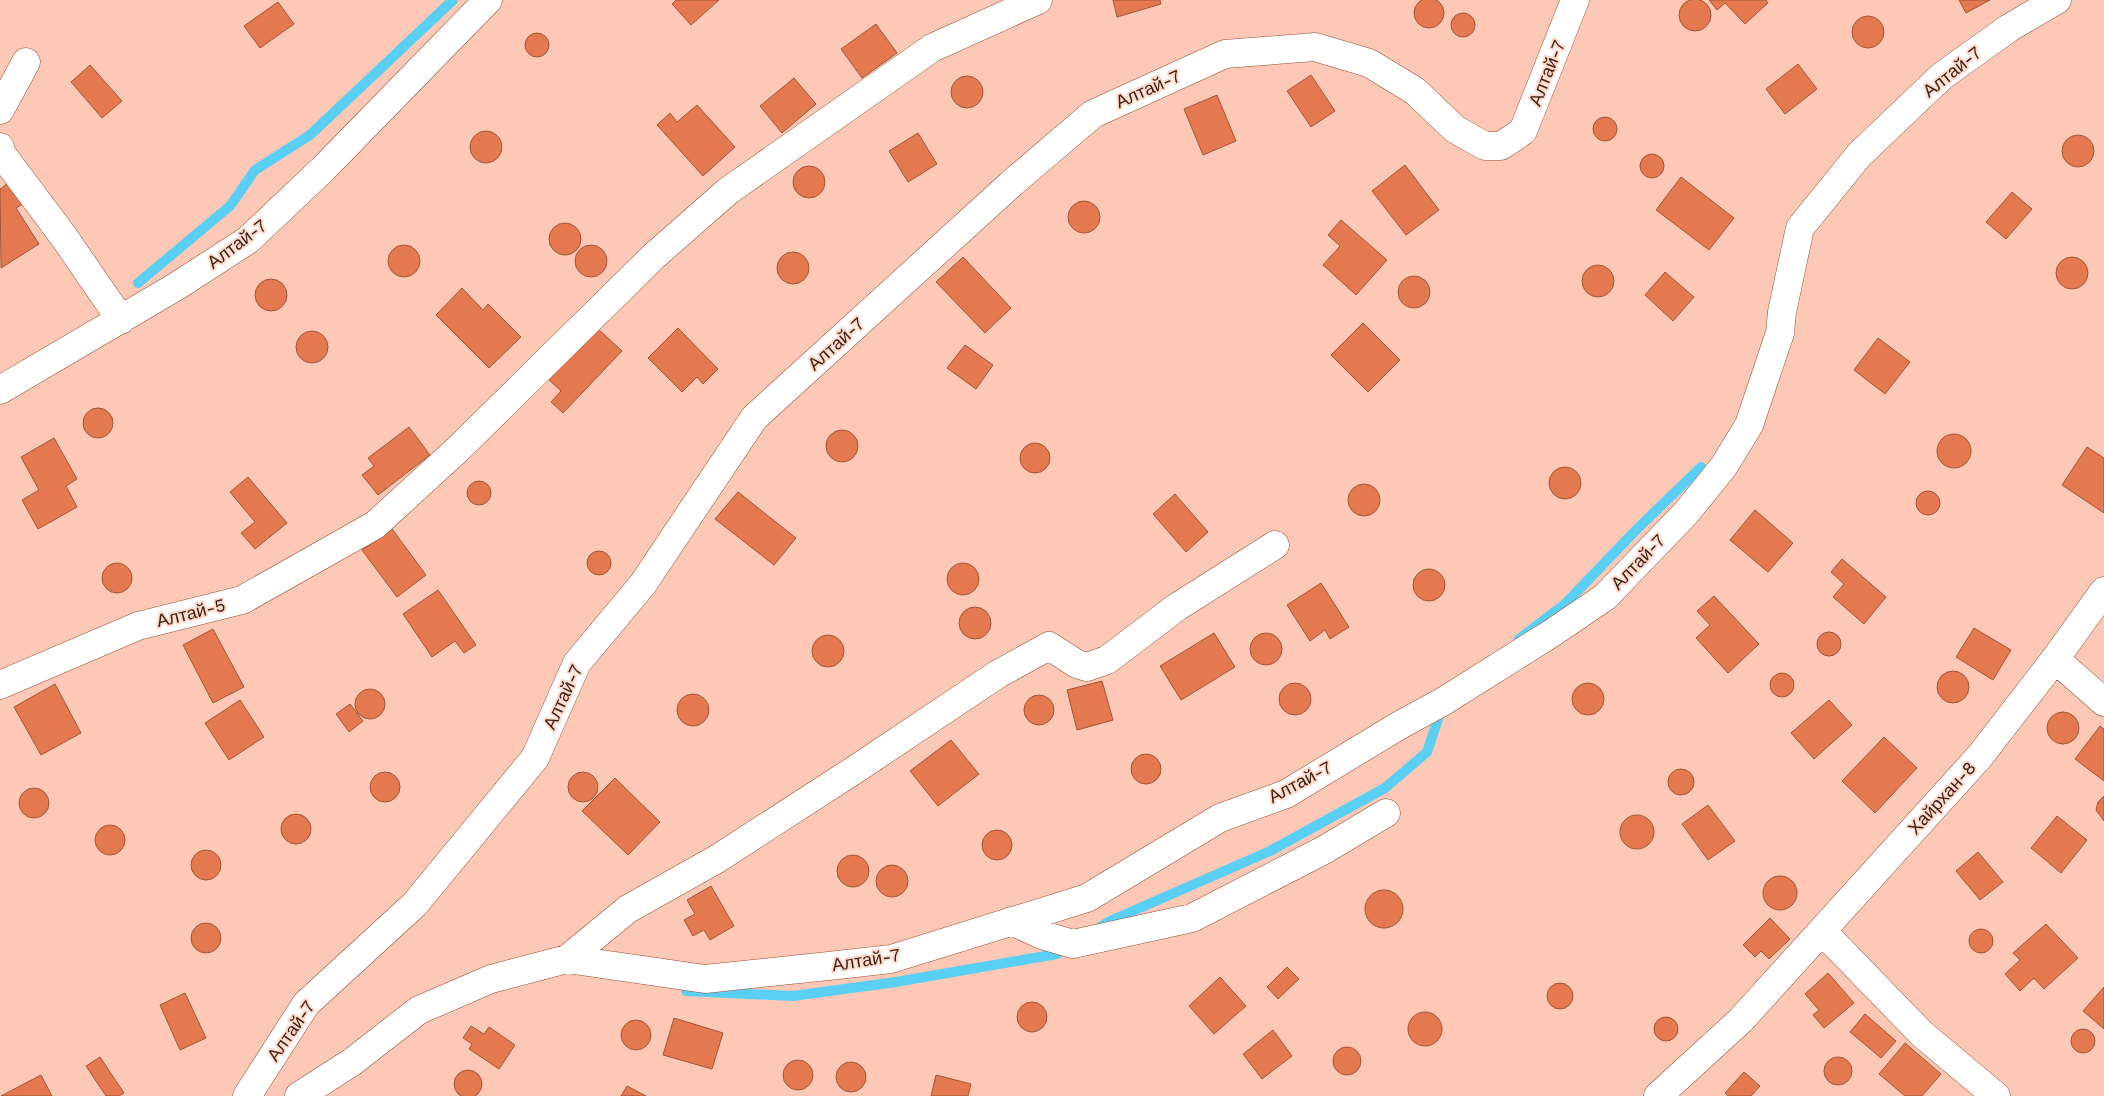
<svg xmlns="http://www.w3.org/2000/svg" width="2104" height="1096" font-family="'Work Sans',sans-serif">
	<rect width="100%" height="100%" fill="#fdc9b6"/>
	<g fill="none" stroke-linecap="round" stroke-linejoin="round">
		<path stroke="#59cff3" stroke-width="10" d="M138,283L230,206L255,170L310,135L453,0
			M1519,639L1565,604L1637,529L1701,467
			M1097,929L1110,921L1270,851L1385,788L1427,752L1442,707
			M686,991L793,996L896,982L1057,954L1068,947"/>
	</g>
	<path fill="#e4784e" stroke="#a25639" d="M1414 13a15 15 0 1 1 30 0a15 15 0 1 1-30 0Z
		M1679 15a16 16 0 1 1 32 0a16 16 0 1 1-32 0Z
		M676,0H719L691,25L672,4Z
		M1113,0H1160L1161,4L1117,17Z
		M1709,0H1766L1768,3L1745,24L1725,3L1717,10Z
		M1959,0H1990L1966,13Z
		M278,2L294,24L260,48L244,26Z
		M1451 25a12 12 0 1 1 24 0a12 12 0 1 1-24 0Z
		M1852 32a16 16 0 1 1 32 0a16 16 0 1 1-32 0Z
		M876,24L897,53L862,78L841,49Z
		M525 45a12 12 0 1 1 24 0a12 12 0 1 1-24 0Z
		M1798,64L1817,89L1785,114L1766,89Z
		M90,65L122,101L102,118L71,82Z
		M1311,75L1335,111L1311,127L1287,91Z
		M951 92a16 16 0 1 1 32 0a16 16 0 1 1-32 0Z
		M794,78L816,104L782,133L760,106Z
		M1217,95L1236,141L1203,155L1184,109Z
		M697,105L735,147L703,176L657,125L670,113L677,122Z
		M1593 129a12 12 0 1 1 24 0a12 12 0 1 1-24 0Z
		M470 147a16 16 0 1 1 32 0a16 16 0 1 1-32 0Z
		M918,133L937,164L908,182L889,151Z
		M2062 151a16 16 0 1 1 32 0a16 16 0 1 1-32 0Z
		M1640 166a12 12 0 1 1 24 0a12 12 0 1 1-24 0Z
		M1405,165L1439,210L1406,235L1372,191Z
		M793 182a16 16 0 1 1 32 0a16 16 0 1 1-32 0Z
		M1681,177L1734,218L1709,250L1656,210Z
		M13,180L26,202L16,208L39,244L1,268L0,189Z
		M2012,192L2032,209L2006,239L1986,222Z
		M1068 217a16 16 0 1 1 32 0a16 16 0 1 1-32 0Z
		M1341,220L1387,260L1356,295L1323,265L1340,246L1328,235Z
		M549 239a16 16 0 1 1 32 0a16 16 0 1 1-32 0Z
		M388 261a16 16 0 1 1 32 0a16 16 0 1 1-32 0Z
		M575 261a16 16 0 1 1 32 0a16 16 0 1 1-32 0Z
		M777 268a16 16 0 1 1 32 0a16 16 0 1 1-32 0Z
		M2056 273a16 16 0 1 1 32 0a16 16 0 1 1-32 0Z
		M963,257L1011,308L985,333L936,282Z
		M1582 281a16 16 0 1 1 32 0a16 16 0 1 1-32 0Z
		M1665,272L1694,297L1673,321L1645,295Z
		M1398 292a16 16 0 1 1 32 0a16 16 0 1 1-32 0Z
		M255 295a16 16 0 1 1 32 0a16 16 0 1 1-32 0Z
		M462,288L483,310L488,304L521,337L489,368L436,315Z
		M1363,323L1400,360L1368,392L1331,355Z
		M596,327L622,351L563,413L551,402L561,391L548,379Z
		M678,328L718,369L703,384L697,377L682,392L648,358Z
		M296 347a16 16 0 1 1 32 0a16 16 0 1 1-32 0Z
		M1878,338L1910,362L1885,394L1854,370Z
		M965,345L993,365L976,389L947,368Z
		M83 423a15 15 0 1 1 30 0a15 15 0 1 1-30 0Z
		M409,427L430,455L378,495L362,475L374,466L368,458Z
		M826 446a16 16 0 1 1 32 0a16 16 0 1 1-32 0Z
		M1937 451a17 17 0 1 1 34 0a17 17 0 1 1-34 0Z
		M54,438L77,479L66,486L77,507L38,529L22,500L39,490L21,457Z
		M1020 458a15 15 0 1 1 30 0a15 15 0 1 1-30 0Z
		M2087,447L2104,458V513L2062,485Z
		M1549 483a16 16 0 1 1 32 0a16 16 0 1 1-32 0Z
		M248,477L287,523L255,549L241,533L255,522L230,492Z
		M467 493a12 12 0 1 1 24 0a12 12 0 1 1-24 0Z
		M1348 500a16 16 0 1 1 32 0a16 16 0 1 1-32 0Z
		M1916 503a12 12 0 1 1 24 0a12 12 0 1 1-24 0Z
		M738,492L796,538L774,565L715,519Z
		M1175,494L1208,532L1186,552L1153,514Z
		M1755,510L1793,543L1768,572L1730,540Z
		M392,529L426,575L397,597L362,550Z
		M587 563a12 12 0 1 1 24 0a12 12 0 1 1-24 0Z
		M1842,559L1886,597L1864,624L1833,597L1844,584L1831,572Z
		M947 579a16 16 0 1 1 32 0a16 16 0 1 1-32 0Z
		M102 578a15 15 0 1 1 30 0a15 15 0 1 1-30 0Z
		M1413 585a16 16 0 1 1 32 0a16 16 0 1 1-32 0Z
		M1321,583L1349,627L1330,639L1325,630L1310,641L1287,605Z
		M438,590L476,645L464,653L455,641L432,657L403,614Z
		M1714,596L1759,644L1728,673L1696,638L1710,625L1697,611Z
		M959 623a16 16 0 1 1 32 0a16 16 0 1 1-32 0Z
		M1974,628L2011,650L1993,680L1956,657Z
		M213,629L244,687L213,703L183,645Z
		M1817 644a12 12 0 1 1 24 0a12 12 0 1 1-24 0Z
		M1250 649a16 16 0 1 1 32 0a16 16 0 1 1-32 0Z
		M1214,633L1235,667L1181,700L1160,666Z
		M812 651a16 16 0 1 1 32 0a16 16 0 1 1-32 0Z
		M1937 687a16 16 0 1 1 32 0a16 16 0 1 1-32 0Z
		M1770 685a12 12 0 1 1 24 0a12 12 0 1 1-24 0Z
		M1102,681L1113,720L1077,730L1067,690Z
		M1279 699a16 16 0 1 1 32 0a16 16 0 1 1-32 0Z
		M1572 699a16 16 0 1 1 32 0a16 16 0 1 1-32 0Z
		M55,684L81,733L41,755L14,707Z
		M355 704a15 15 0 1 1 30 0a15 15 0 1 1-30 0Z
		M677 710a16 16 0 1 1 32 0a16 16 0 1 1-32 0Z
		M1024 710a15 15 0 1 1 30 0a15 15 0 1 1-30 0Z
		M240,700L264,737L229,760L205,723Z
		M1829,700L1852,725L1814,759L1791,733Z
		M350,704L363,721L349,732L336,714Z
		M2047 728a16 16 0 1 1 32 0a16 16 0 1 1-32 0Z
		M2100,726L2104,729V781L2075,759Z
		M1884,737L1917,768L1875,813L1842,781Z
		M951,740L979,774L938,806L910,771Z
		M1131 769a15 15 0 1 1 30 0a15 15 0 1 1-30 0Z
		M1668 782a13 13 0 1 1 26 0a13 13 0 1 1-26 0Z
		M370 787a15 15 0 1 1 30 0a15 15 0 1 1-30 0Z
		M568 787a15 15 0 1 1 30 0a15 15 0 1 1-30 0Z
		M615,778L660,822L628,855L582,811Z
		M19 803a15 15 0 1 1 30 0a15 15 0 1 1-30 0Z
		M2104,796V821L2096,810L2098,802Z
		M1708,805L1735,841L1708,860L1682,824Z
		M281 829a15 15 0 1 1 30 0a15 15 0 1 1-30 0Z
		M1620 832a17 17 0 1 1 34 0a17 17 0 1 1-34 0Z
		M2057,816L2087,840L2061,873L2031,848Z
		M95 840a15 15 0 1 1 30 0a15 15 0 1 1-30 0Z
		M982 845a15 15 0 1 1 30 0a15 15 0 1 1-30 0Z
		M191 865a15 15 0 1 1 30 0a15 15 0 1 1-30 0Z
		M1978,852L2003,882L1980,900L1956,871Z
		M837 871a16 16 0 1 1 32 0a16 16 0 1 1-32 0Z
		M876 881a16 16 0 1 1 32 0a16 16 0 1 1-32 0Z
		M1763 893a17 17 0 1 1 34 0a17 17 0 1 1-34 0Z
		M711,886L734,926L710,940L704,930L693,936L684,920L695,914L687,900Z
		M1365 909a19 19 0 1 1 38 0a19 19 0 1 1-38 0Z
		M1770,918L1790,939L1769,959L1761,951L1755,957L1743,945Z
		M191 938a15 15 0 1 1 30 0a15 15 0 1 1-30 0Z
		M2046,924L2078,958L2044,989L2034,978L2020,991L2005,974L2020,960L2013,953Z
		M1969 941a12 12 0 1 1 24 0a12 12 0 1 1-24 0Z
		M1287,967L1299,979L1278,999L1267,987Z
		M1828,973L1854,1003L1824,1028L1813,1015L1819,1010L1805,994Z
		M1220,977L1246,1006L1214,1034L1189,1006Z
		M1547 996a13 13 0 1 1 26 0a13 13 0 1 1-26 0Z
		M2104,987V1029L2083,1011Z
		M185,993L206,1038L180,1050L160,1005Z
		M1017 1017a15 15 0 1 1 30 0a15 15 0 1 1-30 0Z
		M1408 1029a17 17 0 1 1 34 0a17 17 0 1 1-34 0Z
		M1865,1014L1896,1041L1881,1058L1850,1032Z
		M1654 1029a12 12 0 1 1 24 0a12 12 0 1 1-24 0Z
		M674,1018L723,1033L712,1069L663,1055Z
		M621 1035a15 15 0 1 1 30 0a15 15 0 1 1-30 0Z
		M471,1026L484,1034L489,1027L515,1045L499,1069L469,1049L472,1044L463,1038Z
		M2071 1041a12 12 0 1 1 24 0a12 12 0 1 1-24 0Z
		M1273,1030L1292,1056L1262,1079L1243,1054Z
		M1905,1043L1941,1074L1922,1096H1905L1879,1074Z
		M1333 1061a14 14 0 1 1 28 0a14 14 0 1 1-28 0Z
		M1824 1071a14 14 0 1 1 28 0a14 14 0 1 1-28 0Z
		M100,1057L124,1093L119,1096H106L86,1066Z
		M783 1075a15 15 0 1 1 30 0a15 15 0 1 1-30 0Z
		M836 1077a15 15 0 1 1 30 0a15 15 0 1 1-30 0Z
		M454 1084a14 14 0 1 1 28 0a14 14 0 1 1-28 0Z
		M1744,1072L1760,1086L1751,1096H1728L1725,1093Z
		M41,1075L52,1096H1Z
		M936,1075L971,1084L968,1096H931Z
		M627,1086L646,1096H621Z"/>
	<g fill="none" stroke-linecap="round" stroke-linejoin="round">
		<g stroke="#964c2f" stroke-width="29">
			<path id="minor" d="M0,110L26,62
				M0,147L1,153L64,237L121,320
				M0,390L177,286L248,240L324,168L488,0
				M2055,659L2104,702
				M0,685L138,626L242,600L375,525L458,449L654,256L728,191L932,48L1038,0
				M1011,921L1042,935L1073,944L1192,918L1324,850L1386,813
				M1822,931L1922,1034L1996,1096
				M567,959L705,979L838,965L891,959L1087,898L1220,818L1286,794L1400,725L1444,701L1552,633L1605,597L1686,513L1724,466L1749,425L1780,333L1782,312L1800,228L1859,155L1942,76L2009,28L2057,0
				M247,1096L306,1004L415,904L535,758L577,663L643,584L754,418L1012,183L1093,114L1225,54L1315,47L1369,63L1415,91L1455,129L1485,146H1501L1523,131L1575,0
				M299,1096L352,1062L419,1010L491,979L567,959L628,909L717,859L859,767L998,674L1049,646L1077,664L1087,667L1107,660L1177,607L1275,545
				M1658,1096L1741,1020L1980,756L2055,659L2104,591"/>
		</g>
		<use href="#minor" stroke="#fff" stroke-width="28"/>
	</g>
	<g text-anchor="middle" stroke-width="4" stroke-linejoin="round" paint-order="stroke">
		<g font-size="18" fill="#3e1e11" stroke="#fedacd">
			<text transform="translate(1952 72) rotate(-39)" y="6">Алтай-7</text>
			<text transform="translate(1547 73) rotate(-68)" y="6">Алтай-7</text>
			<text transform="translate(1148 89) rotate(-24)" y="6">Алтай-7</text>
			<text transform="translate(237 244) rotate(-37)" y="6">Алтай-7</text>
			<text transform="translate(836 344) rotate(-42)" y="6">Алтай-7</text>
			<text transform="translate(1638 562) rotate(-46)" y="6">Алтай-7</text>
			<text transform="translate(191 613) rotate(-14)" y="6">Алтай-5</text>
			<text transform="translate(563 697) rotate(-65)" y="6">Алтай-7</text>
			<text transform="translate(1300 782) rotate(-28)" y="6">Алтай-7</text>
			<text transform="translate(1942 798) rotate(-48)" y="6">Хайрхан-8</text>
			<text transform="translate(866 960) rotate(-9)" y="6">Алтай-7</text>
			<text transform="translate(291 1031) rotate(-55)" y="6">Алтай-7</text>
		</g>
	</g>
</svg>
